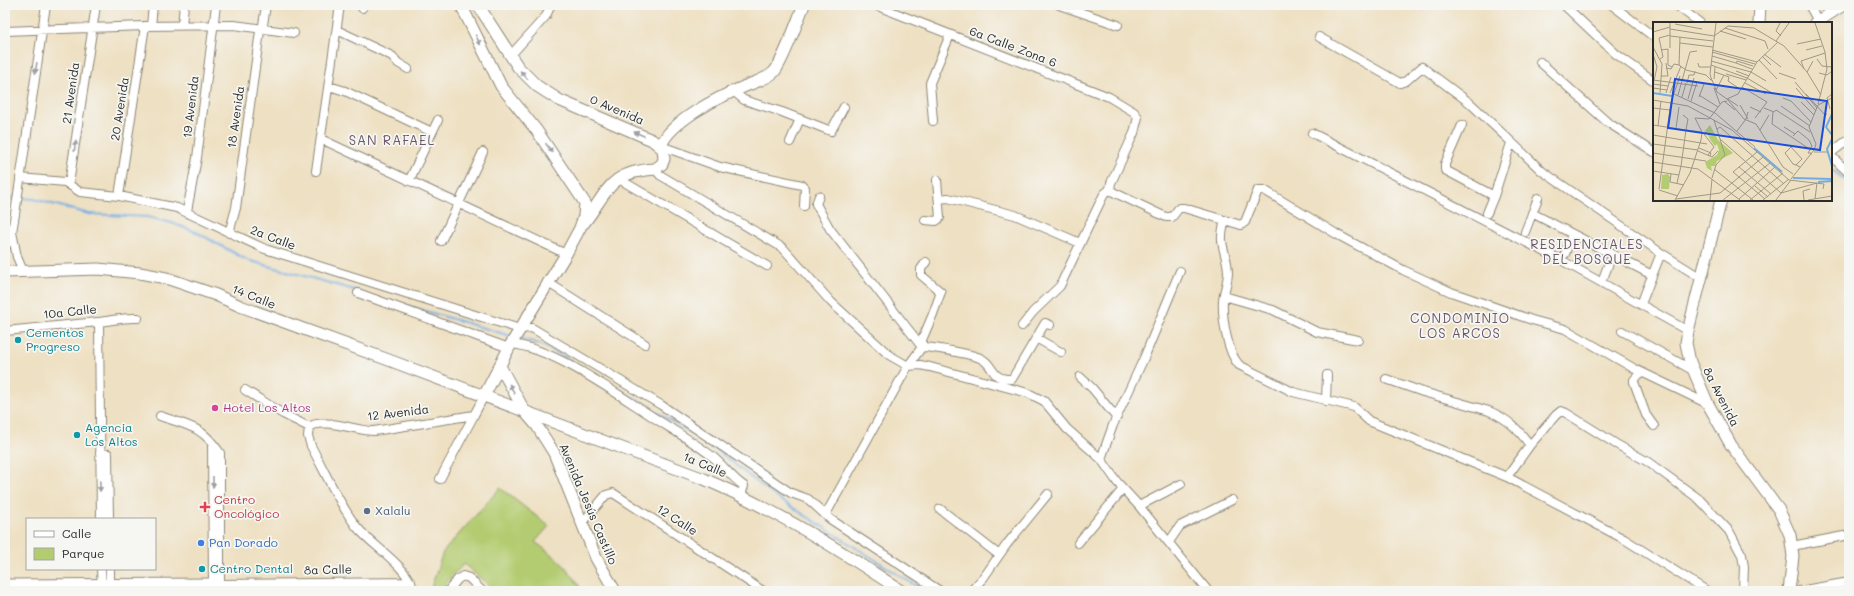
<svg xmlns="http://www.w3.org/2000/svg" width="1854" height="596" font-family="Mali,sans-serif">
	<rect width="100%" height="100%" fill="#f6f6f2"/>
	<filter id="ink" filterUnits="userSpaceOnUse"><feTurbulence type="fractalNoise" baseFrequency=".025" numOctaves="2"/><feDisplacementMap in="SourceGraphic" scale="8" xChannelSelector="R" yChannelSelector="G"/><feConvolveMatrix kernelMatrix="1 2 1 2 8 2 1 2 1" color-interpolation-filters="sRGB"/></filter>
	<filter id="wash" filterUnits="userSpaceOnUse"><feTurbulence type="fractalNoise" baseFrequency=".012" numOctaves="4" result="noise"/><feDisplacementMap in="SourceGraphic" scale="16" xChannelSelector="R" yChannelSelector="G"/><feGaussianBlur stdDeviation="0.9" result="paint"/><feColorMatrix in="noise" values="0 0 0 0 0 0 0 0 0 0 0 0 0 0 0 0 0 1.4 0 .05"/><feComposite in="paint" operator="in"/></filter>
	<g filter="url(#wash)">
		<rect width="100%" height="100%" fill="#eee0c2"/>
		<path fill="#b4cc71" stroke="#707c4e" d="M500,488L549,526L535,542C556,557 570,568 582,591H495L464,564L449,579L442,591H430L443,552Z"/>
		<g fill="none" stroke-linecap="round" stroke-linejoin="round">
			<path stroke="#71ade2" stroke-width="2" d="M1831,169L1849,183
				M20,198L34,199L89,214L147,217L172,223L196,232L247,260L358,291
				M5,199L16,198
				M391,301L511,336
				M519,338C544,343 564,357 585,369
				M589,371L709,444L776,497L924,591"/>
		</g>
	</g>
	<g filter="url(#ink)">
		<g fill="none" stroke-linecap="round" stroke-linejoin="round">
			<g stroke="#8c8676" stroke-width="10">
				<path id="street" d="M360,5L362,8
					M875,5L1109,97L1134,112L1138,117L1134,133L1111,183L1110,189L1104,194L1060,286L1033,312L1022,326
					M1059,5L1118,25
					M1564,5L1616,54L1654,81
					M1612,5L1654,37
					M1676,5L1700,23
					M1809,5L1818,21
					M182,25L184,5
					M151,26L153,5
					M337,30L392,56L398,63L408,69
					M5,31L145,26L234,25L294,33
					M1319,37L1400,83L1406,81L1422,67L1470,103L1542,171L1661,253L1701,278
					M510,56L546,16L550,7L549,5
					M1540,62L1607,122L1654,152
					M329,86L345,91L432,132
					M733,91L744,100L782,112L831,131L844,107
					M933,121L930,83L950,35
					M1462,125L1445,164V170L1494,196
					M1312,133L1561,260L1688,331
					M321,139L566,254
					M790,142L800,119
					M661,146L720,167L802,185L805,188L804,206
					M1831,153L1849,139
					M1831,156L1849,173
					M655,169L660,175L783,248L831,302L889,355L908,366L920,365L930,367L1028,393L1044,401L1067,429L1101,459L1117,482L1139,506L1208,591
					M316,171L340,5
					M20,178L65,182L80,192L119,196L177,208L265,249L491,320L520,329L532,328L661,405L791,493L808,499L830,519L940,591
					M619,179L767,266
					M409,181L438,120
					M69,184L96,5
					M1110,189L1113,192L1166,217H1172L1179,208H1184L1241,225L1245,222L1258,190H1264L1338,235L1403,270L1451,292L1532,320L1565,329L1635,369L1708,404
					M119,196L145,26
					M819,196L816,204L830,229L922,347
					M939,199L948,198L1015,215L1080,243
					M187,211L197,158L216,5
					M1487,213L1494,196L1511,143
					M1532,213L1652,275
					M925,220L936,221L940,218L937,180
					M1225,221C1217,246 1227,250 1228,272C1228,282 1224,290 1223,300C1222,318 1227,352 1239,365L1293,392L1354,407L1369,421L1507,477L1624,539L1707,591
					M12,232L17,257L23,271
					M1525,232L1538,198
					M229,233L236,208L260,31L263,25L266,5
					M441,241L483,152
					M5,248L12,232L15,214L46,5
					M1565,254L1572,234
					M1604,276L1612,255
					M547,282L645,344
					M358,293L509,348
					M1224,296L1273,310L1317,332L1358,340
					M1641,304L1661,253
					M99,322L101,519
					M5,331C36,328 67,325 98,322C112,321 121,317 138,318
					M1622,331L1694,371
					M1036,338L1061,352
					M511,344C554,348 615,393 653,417C673,430 694,442 713,457C724,466 732,478 744,486L741,495
					M922,347C932,347 971,354 980,358C995,364 989,380 1012,379L1045,323L1050,325
					M1641,372L1634,380V382L1646,415L1654,426
					M1080,377L1092,388L1116,417
					M1386,379L1423,392L1489,411C1508,419 1518,429 1530,445
					M245,390L283,414L309,427
					M1326,401L1327,375
					M160,416C189,426 202,426 220,453V584L411,582
					M212,443L213,584
					M100,453L108,454L109,519
					M1101,459L1113,425L1144,358L1180,271
					M1507,477L1530,445L1556,415L1561,411L1566,413L1616,444L1648,462L1699,499L1729,531L1742,555L1744,567L1743,591
					M440,479L474,415
					M1139,506L1181,484
					M940,509L999,555
					M826,514L908,366L922,347V340L933,314L941,292L921,275V269L926,262
					M583,522L606,495L613,493L763,591
					M1169,542L1180,526L1232,500
					M1078,543L1123,489
					M1792,546L1849,535
					M101,569L102,589
					M110,569V589
					M220,590L414,589
					M414,591C407,565 373,547 356,526C338,502 325,472 311,446L308,436L309,427C322,417 357,431 374,431L474,415L484,396
					M448,591L458,579L463,576L469,578L482,591
					M971,591L984,577L1007,544L1048,494
					M1799,591L1849,582"/>
			</g>
			<g stroke="#8c8676" stroke-width="13">
				<path id="secondary" d="M461,5L501,86L537,131L585,203L584,216L580,228L566,254L511,344L484,396
					M478,5L518,67L537,86L559,100L652,140L663,149L664,159L662,164L655,169C608,172 608,192 584,223
					M1759,23L1760,5
					M1815,23L1843,5
					M661,146C669,122 719,97 741,88C751,83 766,80 774,72C783,62 798,19 804,5
					M1721,200L1688,331L1686,343L1690,362L1708,404L1731,445L1779,510L1790,535L1793,556L1789,591
					M5,272L98,269L140,273L166,278L216,295L240,306L386,359L704,479C774,509 838,548 901,591
					M500,366L525,412L537,426L554,453L596,558L615,591
					M5,585L220,584V591"/>
			</g>
			<use href="#street" stroke="#fff" stroke-width="8"/>
			<use href="#secondary" stroke="#fff" stroke-width="11"/>
		</g>
		<defs><path id="oneway-solid" d="M-6-.8H1V-3.2L6.5 0L1 3.2V.8H-6Z"/></defs>
		<g fill="#a0a0a0">
			<use href="#oneway-solid" transform="translate(478 40) rotate(64)"/>
			<use href="#oneway-solid" transform="translate(36 68) rotate(99)"/>
			<use href="#oneway-solid" transform="translate(524 75) rotate(-132)"/>
			<use href="#oneway-solid" transform="translate(639 134) rotate(-157)"/>
			<use href="#oneway-solid" transform="translate(75 146) rotate(-82)"/>
			<use href="#oneway-solid" transform="translate(549 148) rotate(55)"/>
			<use href="#oneway-solid" transform="translate(512 389) rotate(-119)"/>
			<use href="#oneway-solid" transform="translate(213 482) rotate(90)"/>
			<use href="#oneway-solid" transform="translate(100 486) rotate(89)"/>
		</g>
	</g>
	<g fill="#0f9aa8" stroke="#f6f6f2" stroke-width="1.5">
		<circle cx="18" cy="340" r="4"/>
		<circle cx="77" cy="435" r="4"/>
		<circle cx="202" cy="569" r="4"/>
	</g>
	<circle fill="#d1479c" stroke="#f6f6f2" stroke-width="1.5" cx="215" cy="408" r="4"/>
	<path fill="#e0444e" stroke="#f6f6f2" stroke-width="1.5" d="M203 501h4v4h4v4h-4v4h-4v-4h-4v-4h4z"/>
	<circle fill="#5c6f8a" stroke="#f6f6f2" stroke-width="1.5" cx="367" cy="511" r="4"/>
	<circle fill="#3f7fe0" stroke="#f6f6f2" stroke-width="1.5" cx="201" cy="543" r="4"/>
	<g text-anchor="middle" stroke-width="3.5" stroke-linejoin="round" paint-order="stroke">
		<g font-size="12" fill="#2b2b2b" stroke="#f6f6f2">
			<text transform="translate(1013 47) rotate(21)" y="4">6a Calle Zona 6</text>
			<text transform="translate(71 93) rotate(-82)" y="4">21 Avenida</text>
			<text transform="translate(191 107) rotate(-83)" y="4">19 Avenida</text>
			<text transform="translate(120 109) rotate(-81)" y="4">20 Avenida</text>
			<text transform="translate(617 110) rotate(23)" y="4">0 Avenida</text>
			<text transform="translate(236 117) rotate(-82)" y="4">18 Avenida</text>
			<text transform="translate(273 238) rotate(21)" y="4">2a Calle</text>
			<text transform="translate(254 297) rotate(22)" y="4">14 Calle</text>
			<text transform="translate(70 312) rotate(-6)" y="4">10a Calle</text>
			<text transform="translate(1721 397) rotate(63)" y="4">8a Avenida</text>
			<text transform="translate(398 413) rotate(-7)" y="4">12 Avenida</text>
			<text transform="translate(705 465) rotate(23)" y="4">1a Calle</text>
			<text transform="translate(588 504) rotate(67)" y="4">Avenida Jesús Castillo</text>
			<text transform="translate(677 520) rotate(33)" y="4">12 Calle</text>
			<text transform="translate(328 570) rotate(-1)" y="4">8a Calle</text>
		</g>
		<g font-size="12" fill="#0d838f" stroke="#f6f6f2" text-anchor="start">
			<text x="26" y="337">Cementos<tspan x="26" dy="14">Progreso</tspan></text>
			<text x="85" y="432">Agencia<tspan x="85" dy="14">Los Altos</tspan></text>
			<text x="210" y="573">Centro Dental</text>
		</g>
		<g font-size="12" fill="#b23c85" stroke="#f6f6f2" text-anchor="start">
			<text x="223" y="412">Hotel Los Altos</text>
		</g>
		<g font-size="12" fill="#be3a42" stroke="#f6f6f2" text-anchor="start">
			<text x="214" y="504">Centro<tspan x="214" dy="14">Oncológico</tspan></text>
		</g>
		<g font-size="12" fill="#4e5e75" stroke="#f6f6f2" text-anchor="start">
			<text x="375" y="515">Xalalu</text>
		</g>
		<g font-size="12" fill="#366cbe" stroke="#f6f6f2" text-anchor="start">
			<text x="209" y="547">Pan Dorado</text>
		</g>
		<g font-size="13" letter-spacing="1" fill="#6c586a" stroke="#f6f6f2">
			<text x="392" y="145">SAN RAFAEL</text>
			<text x="1587" y="249">RESIDENCIALES<tspan x="1587" dy="15">DEL BOSQUE</tspan></text>
			<text x="1460" y="323">CONDOMINIO<tspan x="1460" dy="15">LOS ARCOS</tspan></text>
		</g>
	</g>
	<g transform="translate(1653 22)">
		<rect width="179" height="179" fill="#eee0c2"/>
		<path d="M57,103L65,118L80,131L64,139L62,144H58L59,149L54,146L52,140L64,133L66,128L64,122L62,124L58,119L53,109L50,111ZM15,152L17,155L16,167H8L9,153Z" fill="#b4cc71"/>
		<path fill="none" stroke="#71ade2" stroke-width="2" d="M0,71L19,74M179,92L173,105L179,113M179,117L174,127L179,144M101,126L129,150M140,156L179,157M165,160L179,159"/>
		<path fill="none" stroke="#a09886" stroke-width="1" d="M17,1V26M127,1L123,9L128,14M162,1L172,30L174,47L165,82M22,2L49,7M75,4L101,6L131,24L154,50L168,73M72,6L112,19L115,27M17,7L61,14L75,4M67,9L93,17M0,10L17,5M17,14L60,19M123,19L136,1M27,21L60,25M144,22L168,17M0,25L9,42L7,71M8,28L15,27V43L19,45M59,28L104,40M153,28L169,24M59,30L102,42M0,32L4,45L0,63M111,32L128,45M59,34L83,41M109,34L118,43M7,37L10,35L6,16L17,13M164,37L169,44L179,45M106,38L124,57M58,39L98,50L113,59M45,41L46,45H58M26,43L27,15M58,43L94,56M13,46L18,47L21,42L26,43L33,48L53,53L58,58M99,47L83,41L84,39L100,44M151,47L148,39L172,31M83,49L96,54M62,50L76,55L75,59L84,65M154,50L160,39M126,51L143,57M166,51L174,53L179,49M73,52L93,58M8,54H15L13,41M94,56L119,71M61,57L62,45M0,58L45,64M59,58L64,70L74,77L91,97L103,102L130,145L140,152M59,59L57,52L63,1M142,60L164,86M34,61L36,53H41L42,49M92,61L113,72M0,62L15,64M89,65L114,80L102,96M0,66L14,68M61,66L67,82M143,66L163,89M63,68L71,53M13,71L18,55M17,71L28,44M21,72L62,91L102,125M153,72L172,93L174,92M25,73L37,30L44,29M46,73L65,85M29,75L33,61M46,75L51,62M130,76L138,79L158,100M35,77L41,56M74,77L85,72L104,40L125,20M75,77L85,84M0,78L35,84L79,108L136,158L171,162L170,167M38,79L44,60M71,79L82,88M148,80L161,93M87,83L95,97M128,84L157,104M97,85L108,90M0,86L17,88M111,86L121,90L123,88L157,110M177,87L174,76L179,72M120,90L119,102L158,128M30,93L35,97L33,108L49,110M0,103L33,108L28,144M5,104L8,79M131,105L142,112M23,106L26,85M64,107L67,105L131,162M107,108L116,93M84,109L93,97L95,90M0,113L54,122M140,114L145,109L156,118L159,124L155,131H158V133M67,117L128,171L164,161L162,177M0,122L45,128M46,126L58,131L57,134M45,129L59,135L65,129M104,130L80,150L112,177M161,130H174M0,131L53,139M55,133L61,125L51,112L53,110L56,113M0,140L45,147L87,178M143,143L149,137L138,125L132,131L140,142L143,143L147,145M86,145L118,172M61,147L100,178M0,149L26,153M18,152L17,160L31,163M59,156L63,143L72,133L61,98M138,157L161,128L163,122L156,105L165,83L179,76M24,161L28,144M102,164L115,175M6,167L18,80L27,54M6,168L25,174M23,177L67,171L110,135M86,177L122,145M22,178L37,151L48,118L49,110L42,96L56,97L69,80L74,79M57,178L59,157M70,178L117,141M97,178L130,151M110,178L136,157M123,178L138,158M151,178L150,169L157,167M155,178L179,174"/>
		<path fill="#1d4ed8" fill-opacity="0.15" stroke="#1d4ed8" stroke-width="2" d="M22,57L174,79L167,128L15,106Z"/>
		<rect width="179" height="179" fill="none" stroke="#2b2b2b" stroke-width="2"/>
	</g>
	<rect width="1854" height="596" fill="none" stroke="#f6f6f2" stroke-width="20"/>
	<rect x="26" y="518" width="130" height="52" fill="#f6f6f2" stroke="#a5a5a2"/>
	<rect x="34" y="531" width="20" height="6" fill="#ffffff" stroke="#a5a5a2"/>
	<text x="62" y="538" font-size="12" fill="#2b2b2b">Calle</text>
	<rect x="34" y="548" width="20" height="12" fill="#b4cc71" stroke="#a5a5a2"/>
	<text x="62" y="558" font-size="12" fill="#2b2b2b">Parque</text>
</svg>
